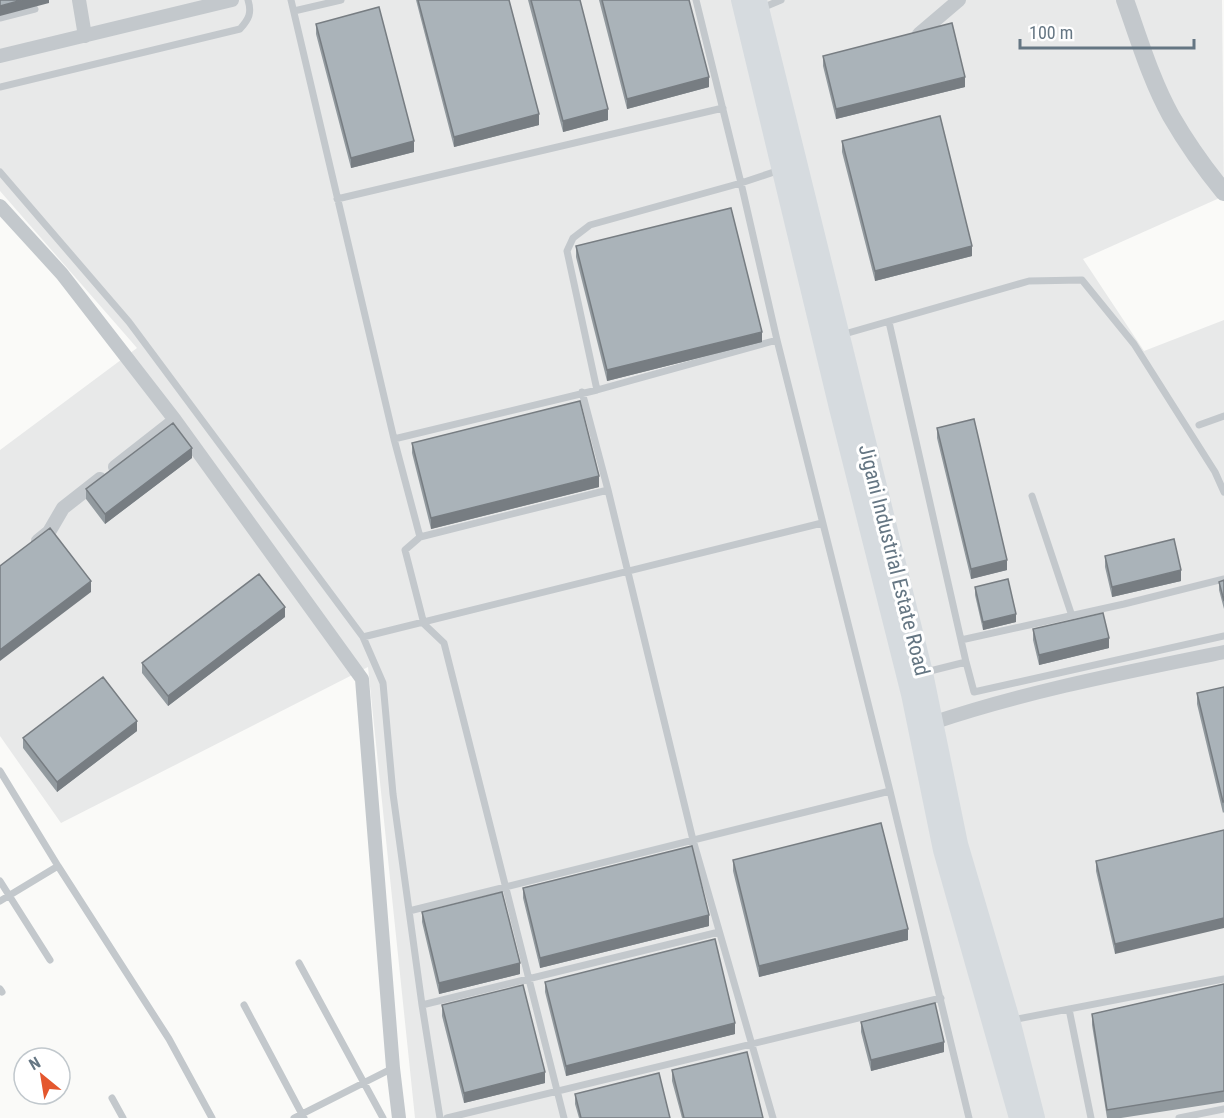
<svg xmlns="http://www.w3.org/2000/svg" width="1224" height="1118" font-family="'Roboto Condensed',sans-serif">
	<rect width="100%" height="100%" fill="#fafaf8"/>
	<path fill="#e8e9e9" d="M0,0H1222L1224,196L1083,259L1144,351L1224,320V1118H415L368,667L61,823L0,736V450L137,348L0,191Z"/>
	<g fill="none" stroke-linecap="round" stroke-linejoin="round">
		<path stroke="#c3c8cc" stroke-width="7" d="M291,0L394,439L597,390L777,340
			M696,0L741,183L780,170
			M762,8L781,0
			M294,11L341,0
			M0,18L35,9
			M0,87L240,29C249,19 252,13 248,0
			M0,172L129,322L363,637L383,683L393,794L422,1005L440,1118
			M337,199L723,108
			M889,322L966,662
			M841,335L1029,281L1082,280L1134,344L1215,472L1224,492
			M582,392L608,490L693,840L773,1118
			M1199,425L1224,416
			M394,439L420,537L405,550L424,624L444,643L564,1118
			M1032,496L1072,616
			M420,537L608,490
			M363,637L822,523
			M961,640L1124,604L1224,579
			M926,672L966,662L974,692L1224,636
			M0,771L58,866L169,1039L212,1118
			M890,791L969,1118
			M0,881L50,960
			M0,901L58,866
			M409,911L890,791L777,340L741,183L590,225L573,238L567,251L597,390
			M299,963L383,1118
			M0,989L2,992
			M244,1005L304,1118
			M422,1005L719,932
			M1069,1009L1091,1118
			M1012,1020L1224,979
			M112,1098L123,1118
			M294,1118L393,1068
			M447,1118L941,998
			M1179,1118L1224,1109"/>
		<path stroke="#c3c8cc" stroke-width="14" d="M79,0L85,36
			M919,34L959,0
			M0,56L232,0
			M0,206L62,274L175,420L362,679L393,1068L399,1118
			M115,467L175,420
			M38,541L49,532L63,508L100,479
			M932,723C1027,691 1126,672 1224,652"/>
		<path stroke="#c3c8cc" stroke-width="18" d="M1125,0C1139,39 1151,80 1171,116C1186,142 1205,169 1224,192"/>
		<path stroke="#d6dbdf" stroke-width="20" d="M741,0L839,408L911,694L943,850L1019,1118
			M757,0L923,673L958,844L1010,1020L1035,1118"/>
	</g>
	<path fill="#929a9f" d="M416,0H509L539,125L454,147Z
		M528,0H580L608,120L563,132Z
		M599,0H689L709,87L627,109Z
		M316,24L414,152L351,168L316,34Z
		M823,56L965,87L836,119L823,66Z
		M842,141L972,256L875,281L842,152Z
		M576,246L762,342L607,381L576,257Z
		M937,428L1007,570L971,579L937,438Z
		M412,443L599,487L431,529L412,453Z
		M192,458L105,524L86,499V489Z
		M1105,556L1181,581L1112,597L1105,567Z
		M1224,580V609L1219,590V582Z
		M975,587L1016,622L983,630L975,595Z
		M285,617L168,706L142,673V663Z
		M1033,629L1109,648L1039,665L1033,640Z
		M1224,687V812L1223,813L1197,704V693Z
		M137,731L57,792L23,748V738Z
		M1224,830L1115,954L1096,871V861Z
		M733,860L908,940L759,977L733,871Z
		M523,888L709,926L540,968L523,898Z
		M422,912L520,974L439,994L422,922Z
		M545,982L735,1034L566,1076L545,992Z
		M1224,984V1102L1121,1118H1107L1092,1025V1014Z
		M442,1005L545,1083L464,1103L442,1016Z
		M861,1022L944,1052L871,1071L861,1032Z
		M672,1070L763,1118H682L672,1081Z
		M575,1094L670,1118H579L575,1104Z"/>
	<path fill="#777d82" d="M22,0H49V3L0,16V6Z
		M709,77V87L627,109V99Z
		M965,77V87L836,119V109Z
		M608,109V120L563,132V121Z
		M539,114V125L454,147V137Z
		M414,141V152L351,168V158Z
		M972,246V256L875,281V271Z
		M762,332V342L607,381V370Z
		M192,448V458L105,524V514Z
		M599,476V487L431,529V518Z
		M1007,560V570L971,579V569Z
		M1181,570V581L1112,597V587Z
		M91,581V592L0,661V650Z
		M285,607V617L168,706V696Z
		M1016,614V622L983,630V622Z
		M1109,638V648L1039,665V655Z
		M137,721V731L57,792V782Z
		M709,915V926L540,968V958Z
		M1224,918V928L1115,954V944Z
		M908,929V940L759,977V966Z
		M520,963V974L439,994V983Z
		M735,1023V1034L566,1076V1066Z
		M944,1042V1052L871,1071V1060Z
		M545,1072V1083L464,1103V1093Z"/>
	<path fill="#aab3b9" stroke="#777d82" stroke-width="1.5" d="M0,0H22L0,6Z
		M418,0H509L539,114L454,137Z
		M531,0H580L608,109L563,121Z
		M602,0H689L709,77L627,99Z
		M379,7L414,141L351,158L316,24Z
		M952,23L965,77L836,109L823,56Z
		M940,116L972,246L875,271L842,141Z
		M731,208L762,332L607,370L576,246Z
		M580,401L599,476L431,518L412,443Z
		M974,419L1007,560L971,569L937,428Z
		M173,423L192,448L105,514L86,489Z
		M50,528L91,581L0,650V566Z
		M1174,539L1181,570L1112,587L1105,556Z
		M259,574L285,607L168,696L142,663Z
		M1008,579L1016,614L983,622L975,587Z
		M1224,580V601L1219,582Z
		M1103,613L1109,638L1039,655L1033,629Z
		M103,677L137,721L57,782L23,738Z
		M1224,687V802H1223L1197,693Z
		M881,823L908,929L759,966L733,860Z
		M1224,830V918L1115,944L1096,861Z
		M692,846L709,915L540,958L523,888Z
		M502,892L520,963L439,983L422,912Z
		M715,939L735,1023L566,1066L545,982Z
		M1224,984V1091L1107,1110L1092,1014Z
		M523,985L545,1072L464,1093L442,1005Z
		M935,1003L944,1042L871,1060L861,1022Z
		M747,1052L763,1118H684L672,1070Z
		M659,1073L670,1118H581L575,1094Z"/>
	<g text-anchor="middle" stroke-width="6" stroke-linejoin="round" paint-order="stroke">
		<g font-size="21" fill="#657683" stroke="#fff">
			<text transform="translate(894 560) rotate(76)" y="7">Jigani Industrial Estate Road</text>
		</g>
	</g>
	<g transform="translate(42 1076) rotate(330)"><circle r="28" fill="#ffffff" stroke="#c1c8cd" stroke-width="1.5"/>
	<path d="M0-4.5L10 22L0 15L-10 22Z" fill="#e4572e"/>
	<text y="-9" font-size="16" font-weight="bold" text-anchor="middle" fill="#657683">N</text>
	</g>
	<path d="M1020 39v9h174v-9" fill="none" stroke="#657683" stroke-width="3"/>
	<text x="1029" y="39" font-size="18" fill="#657683" stroke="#ffffff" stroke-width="4.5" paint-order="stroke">100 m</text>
</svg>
